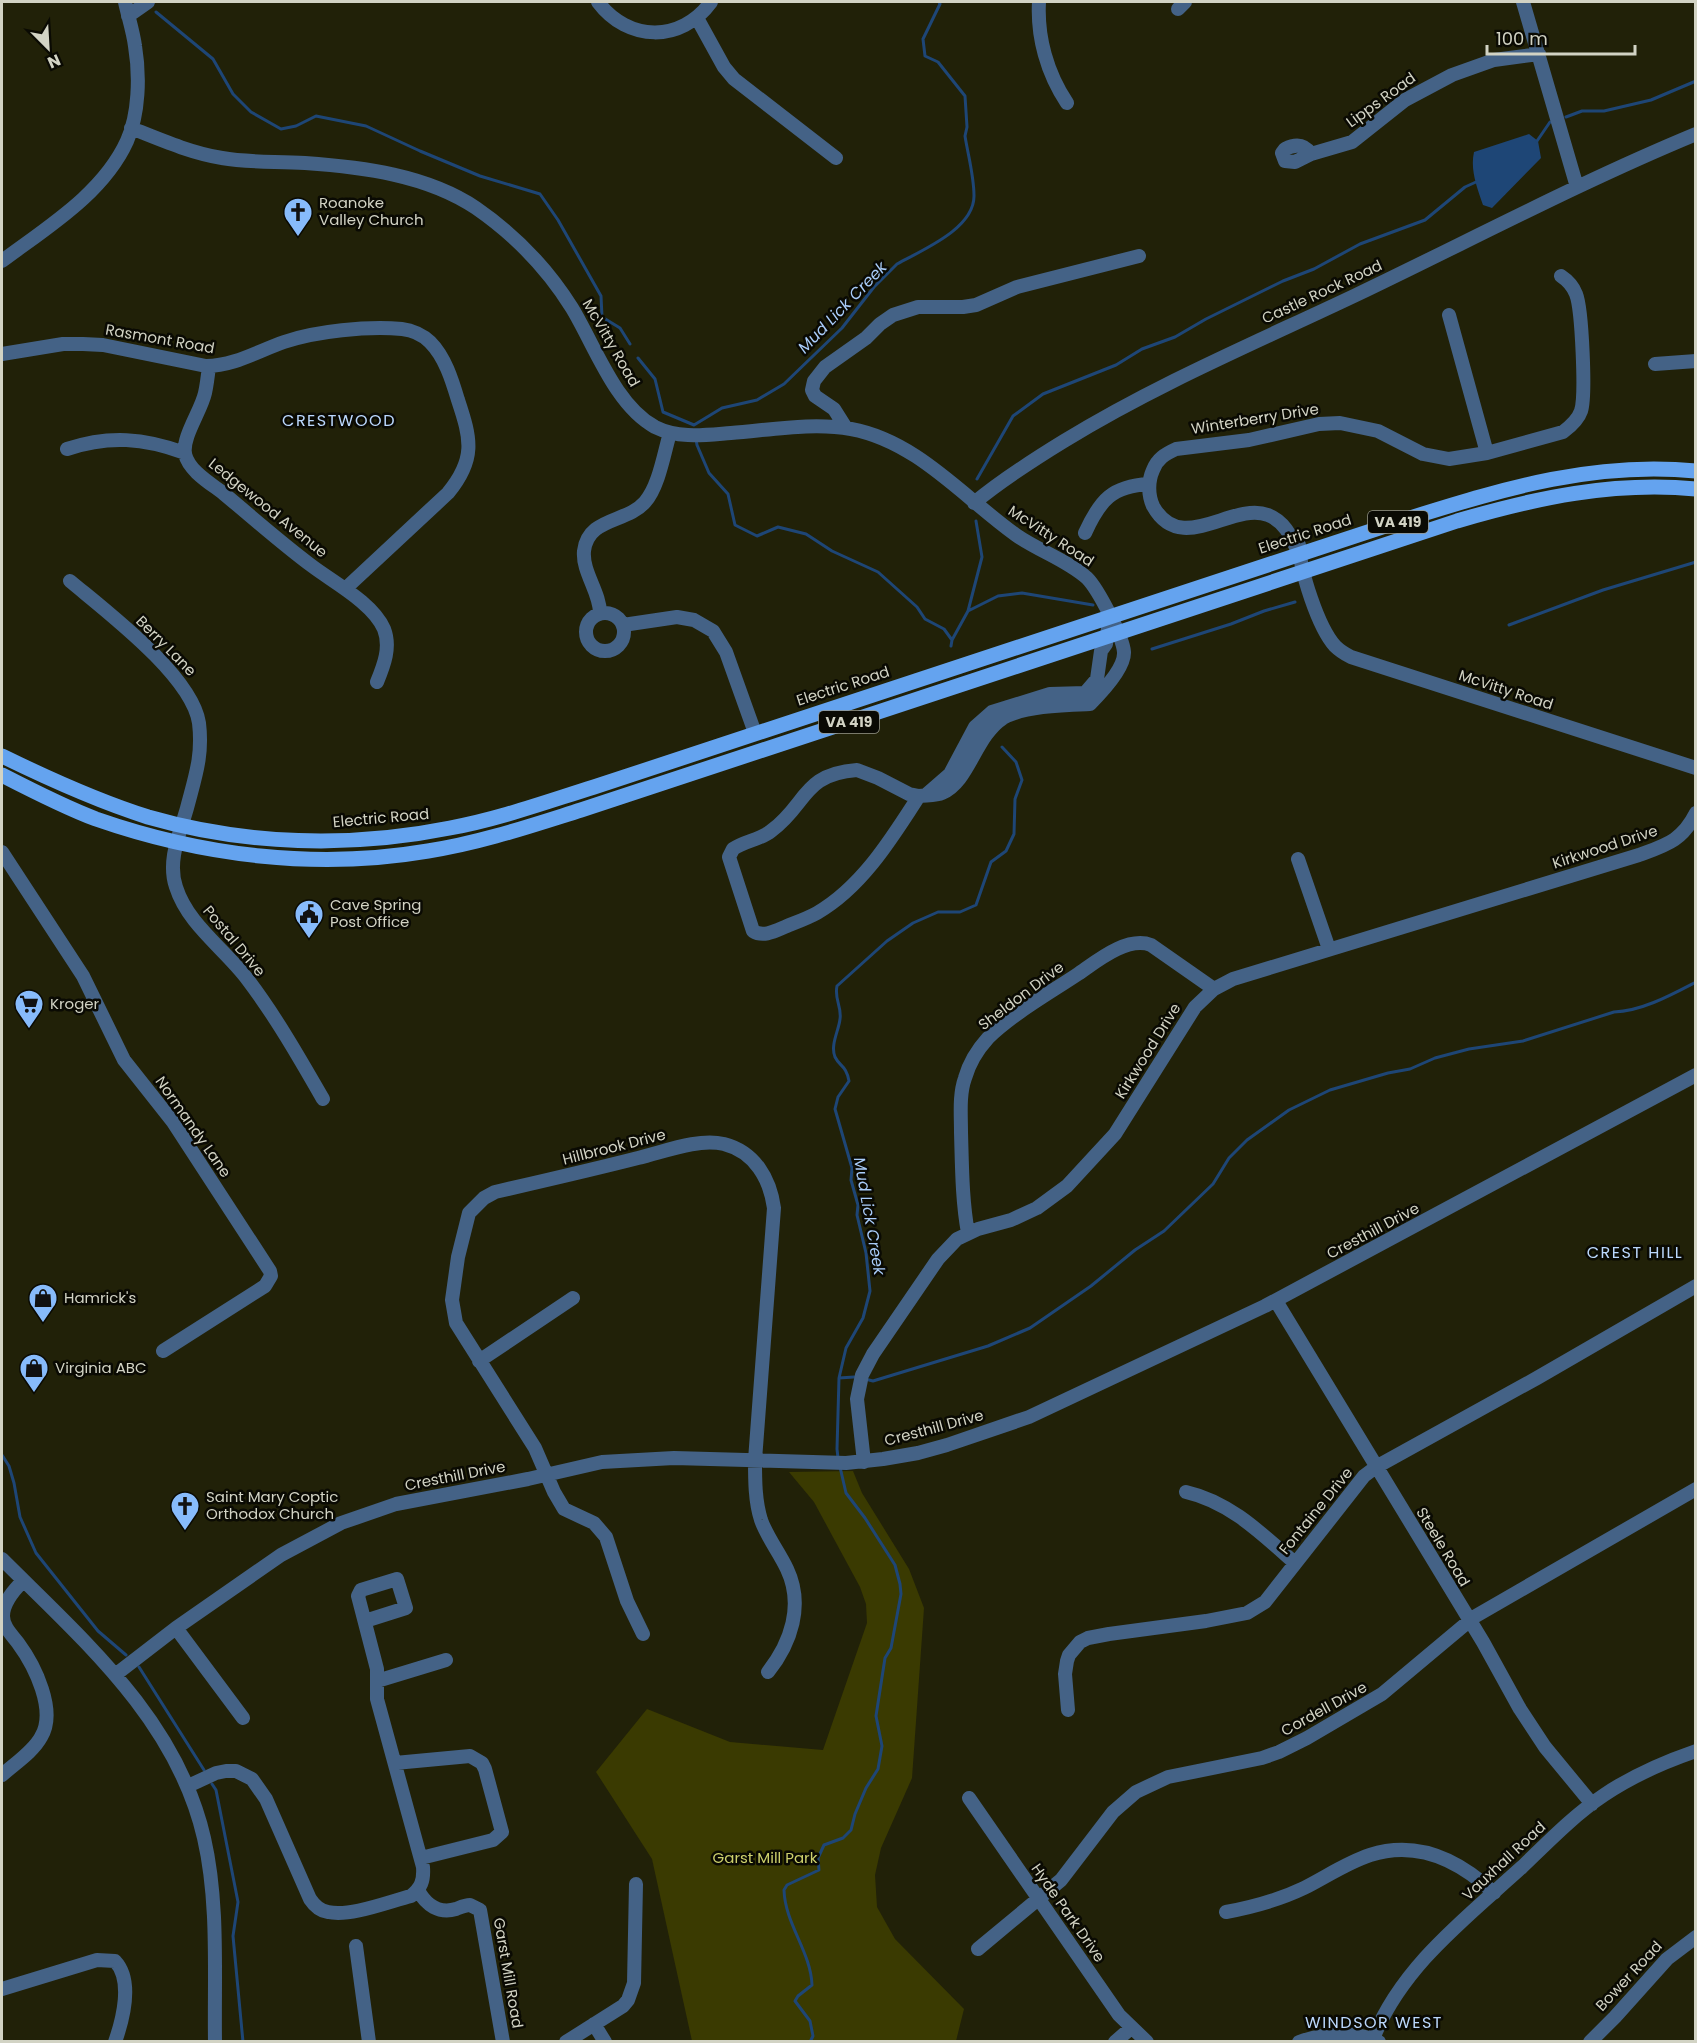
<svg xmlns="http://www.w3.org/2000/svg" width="1697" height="2043" font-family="Poppins,sans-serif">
	<rect width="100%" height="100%" fill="#212108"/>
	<path fill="#3a3a01" d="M853,1471L862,1493L909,1569L924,1608L912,1778L881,1848L875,1875L877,1907L895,1939L964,2009L956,2041H692L652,1859L596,1772L647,1709L730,1742L823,1750L867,1623L866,1604L860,1587L814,1502L789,1472Z"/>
	<path fill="#1e4676" d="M1529,134L1538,141L1541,158L1492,208L1483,205C1477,187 1470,170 1474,152Z"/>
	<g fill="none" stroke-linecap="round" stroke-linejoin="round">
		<path stroke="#1e4676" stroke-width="3" d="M156,12L213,59L233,94L251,112L281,129L296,126L316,116L366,126L420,151L480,176L540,194L558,220L601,296L602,317L620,328L630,344
			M1566,117L1582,111H1604L1651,100L1696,81
			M1537,141L1550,122
			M638,358L655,379L663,412L694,425
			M694,425L722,408L757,400L784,384L842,328L874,287L897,264C922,250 974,229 974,196C974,176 968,155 965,136L967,127L965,96L938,62L925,56L923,39L940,4L939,2
			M696,439L697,445L709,473L728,494L735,525L757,536L778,527L806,534L832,551L878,572L917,607L925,619L944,629L952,640L951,646
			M977,479L1013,416L1043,394L1116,365L1142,349L1175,337L1206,319L1283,281L1314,269L1360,244L1425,220L1465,187L1476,182
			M968,611L998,596L1022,593L1093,605
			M1509,625L1603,590L1696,562
			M952,640L968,611L982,557L976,521
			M1152,649L1231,624L1264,611L1295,602
			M839,1378L854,1377
			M869,1380L873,1381L988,1346L1030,1328L1091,1286L1135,1250L1164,1231L1213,1184L1229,1158L1247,1140L1289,1110L1330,1090L1388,1073L1410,1069L1435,1058L1469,1049L1523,1041L1614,1012C1642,1011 1671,995 1696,982
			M2,1455L9,1466L14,1483L20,1517L36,1553L98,1631L126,1655
			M838,1458L837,1449L839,1378L846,1348L863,1318L870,1291L866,1253L857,1215L858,1205L851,1180L852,1168L835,1109L838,1097L849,1081C846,1065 840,1067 835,1057C830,1045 839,1030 840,1019C842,1007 834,999 837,986L887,941L913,923L938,912H960L976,905L991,862L1006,851L1014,834L1015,799L1022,780L1016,762L1002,747
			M139,1667L204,1770
			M212,1784L216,1790L238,1902L233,1936L243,2042
			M810,2042L813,2036L810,2021L795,2001L798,1996L812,1985C811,1952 785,1924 784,1890L787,1885L819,1870L818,1858L824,1845L843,1838L851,1830L855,1814L866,1788L878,1769L882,1746L876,1716L885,1658L891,1648L901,1594L900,1584L895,1565L865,1518L846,1493L840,1467"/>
		<path stroke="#446286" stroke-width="14" d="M598,2C628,42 681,43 711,2
			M1039,2C1037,37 1047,73 1067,103
			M1523,2L1577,187
			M1178,9L1185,2
			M128,16L148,2
			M697,18L724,67L734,79L836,158
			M131,128C161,140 191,153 222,158C249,163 277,161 305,163C362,167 427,175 476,208C515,235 547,268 572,308C595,346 615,405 655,427C679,439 705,435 731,433C770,430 813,422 851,429C917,441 964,498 1016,535C1039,551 1067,560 1087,578C1098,589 1123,637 1124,652C1125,668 1101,693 1090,704C1065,705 1024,706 1003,718C975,736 969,782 942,793C936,796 926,795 919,796
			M1311,154C1304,144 1295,144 1285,149L1282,153L1285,161L1295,162L1311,154L1352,142L1405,100L1452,75L1494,60L1539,54
			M2,261C46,228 103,194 127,141C139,114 140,76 135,46C133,31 128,16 125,2
			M1449,315L1487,453
			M2,354L63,344H83L103,345L206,366C234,366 258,351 284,342C316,331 367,326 402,329C412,330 423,335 430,342C445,357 452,380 458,400C471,439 476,459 448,493L345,589
			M1655,364L1696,361
			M209,366C208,375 207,384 205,393C201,411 182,437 185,454C189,471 210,483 223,493C252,517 281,543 312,566C333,582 373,603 384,629C391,647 384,665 377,682
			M846,428L834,409L815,396L812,390L814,381L825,367L866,338L880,324L893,315L918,307H963L976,305L1017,287L1139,256
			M67,449C109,435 144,438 185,453
			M974,503C1003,479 1033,460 1064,441C1157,384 1257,342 1356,295C1469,241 1580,182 1696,134
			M1085,533C1100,500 1112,486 1149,484
			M1299,545C1300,571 1318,627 1335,646C1340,651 1345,654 1351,657L1696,768
			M1299,554C1292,539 1286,522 1268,515C1232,501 1181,557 1153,506C1148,495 1148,481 1153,470C1157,459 1165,454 1176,449L1249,440L1319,424L1340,423L1378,431L1423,454L1449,459L1487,453L1563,432C1571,426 1578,420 1581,411C1586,396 1582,309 1576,294C1573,286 1567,280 1561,276
			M70,581C107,612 192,676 199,723C203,756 195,777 187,808C180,833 167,861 176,887C188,925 225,949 248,980C276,1017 300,1059 323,1099
			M586 632a19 19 0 1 1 38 0a19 19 0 1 1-38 0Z
			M600,613C600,592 582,572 584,551C588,517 627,523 645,502C659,486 664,453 670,433
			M623,625L677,617L694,620L713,631L726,652L755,733
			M857,770L878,778L909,794L919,796C892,838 862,887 817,913C808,918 797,922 787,926C777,930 764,938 753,931L729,857L733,849C744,841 760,840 771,831C807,805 802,774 857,770Z
			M927,794L950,774L975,727L992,712L1050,694L1085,693L1097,679L1101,651L1106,644L1108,628
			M2,852L83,976L124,1060L173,1122L270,1271L271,1276L265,1286L163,1351
			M1298,859L1329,949
			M968,1233C962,1200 962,1166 961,1132C961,1114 959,1095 965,1078C969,1064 978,1049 988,1038C1014,1013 1048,994 1078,974C1097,961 1127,936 1151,945L1214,989
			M1276,1301L1483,1642L1520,1709L1545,1747L1592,1804
			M479,1361L573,1298
			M864,1462L857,1399L862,1375L873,1354L938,1259L957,1239L978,1229L1011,1220L1037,1208L1067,1186L1115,1134L1195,1007L1214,989L1233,979L1639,855C1666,845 1682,841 1696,813
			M1186,1492C1230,1502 1262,1534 1295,1563
			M2,1559C83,1640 177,1720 204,1838C219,1903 214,1975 215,2042
			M176,1628L243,1718
			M643,1634L627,1601L606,1537L594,1523L564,1509L554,1492L535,1448L456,1323L452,1300L458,1257L469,1213L484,1198L495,1192C543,1181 591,1170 638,1158C664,1152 697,1138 724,1144C755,1152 770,1179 774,1208L755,1460C755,1480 755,1501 761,1520C767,1537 779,1552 787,1569C804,1605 791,1643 768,1672
			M115,1675L176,1628L281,1555L341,1523L396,1504L528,1479L602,1462L674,1458L846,1463L883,1459L918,1453L947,1445L1029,1417L1265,1306L1696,1075
			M377,1681L446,1660
			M1068,1710L1065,1674L1067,1661L1069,1655L1080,1642L1088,1638L1109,1634L1206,1621L1247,1613L1265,1602L1364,1476L1376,1467L1537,1378L1696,1286
			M395,1763L470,1756L482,1763L485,1769L502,1832L493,1840L421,1858
			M2,1775C14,1764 33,1752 41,1737C57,1711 35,1666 18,1643C12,1635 3,1627 3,1616C3,1602 14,1590 23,1581
			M188,1786L216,1773L226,1771H236L252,1779L266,1799L310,1899C314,1905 320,1911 328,1912C350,1917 388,1902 411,1896C421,1888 424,1881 423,1867L377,1699V1669L358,1596L361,1590L397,1579L406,1608L365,1621
			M969,1798L1119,2015L1147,2042
			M418,1890C426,1905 439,1914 456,1909C461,1907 465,1905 470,1905L480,1910L503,2042
			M1226,1912C1253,1907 1279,1900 1304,1888C1326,1877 1346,1863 1370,1855C1417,1840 1459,1860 1494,1893
			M356,1946L369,2042
			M978,1949L1061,1880L1113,1812L1136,1792L1168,1777L1262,1758L1279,1752L1307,1738L1382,1694L1474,1617L1696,1489
			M2,1989L97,1960L115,1961C133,1980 123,2019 115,2042
			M594,2024L605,2042
			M1373,2039C1401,1967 1466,1918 1522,1867C1548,1842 1574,1815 1604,1795C1632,1776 1664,1762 1696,1751
			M566,2042L623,2006L628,2000L634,1983L636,1884
			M1115,2042L1131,2028
			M1299,2042C1325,2033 1354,2030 1379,2042
			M1590,2042L1615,2017L1667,1959L1696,1937"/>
		<path stroke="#64a3ef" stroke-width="15" d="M2,756C49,779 97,801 148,817C245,845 351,848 450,828C499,819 546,802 594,787L1413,517C1506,488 1596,461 1696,471
			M2,775C33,791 64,807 96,819C202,856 317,870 428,851C480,843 530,826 581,810L1457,521C1535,498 1614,481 1696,489"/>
	</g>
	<defs>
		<g id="church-pin" transform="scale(1.5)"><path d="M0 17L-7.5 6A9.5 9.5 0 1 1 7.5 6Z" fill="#87bbfb" stroke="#0a0a03"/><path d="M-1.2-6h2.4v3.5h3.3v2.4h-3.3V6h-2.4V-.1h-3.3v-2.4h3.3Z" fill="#111"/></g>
		<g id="civic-pin" transform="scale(1.5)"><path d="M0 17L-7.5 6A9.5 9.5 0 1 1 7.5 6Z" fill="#87bbfb" stroke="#0a0a03"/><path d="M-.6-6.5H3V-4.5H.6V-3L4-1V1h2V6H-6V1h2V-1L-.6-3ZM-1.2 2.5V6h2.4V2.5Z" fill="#111"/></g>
		<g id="supermarket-pin" transform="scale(1.5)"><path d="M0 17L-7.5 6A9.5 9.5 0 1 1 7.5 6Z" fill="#87bbfb" stroke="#0a0a03"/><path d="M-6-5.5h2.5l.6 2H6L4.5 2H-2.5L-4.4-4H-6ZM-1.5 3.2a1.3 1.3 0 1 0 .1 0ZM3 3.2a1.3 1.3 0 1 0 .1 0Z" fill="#111"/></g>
		<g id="shop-pin" transform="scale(1.5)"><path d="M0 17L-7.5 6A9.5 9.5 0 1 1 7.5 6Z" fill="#87bbfb" stroke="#0a0a03"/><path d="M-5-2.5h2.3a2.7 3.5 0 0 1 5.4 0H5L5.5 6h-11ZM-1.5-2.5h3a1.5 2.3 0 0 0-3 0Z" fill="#111"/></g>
	</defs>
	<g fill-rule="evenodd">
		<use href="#church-pin" x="298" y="212"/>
		<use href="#civic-pin" x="309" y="914"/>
		<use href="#supermarket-pin" x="29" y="1004"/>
		<use href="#shop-pin" x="43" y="1298"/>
		<use href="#shop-pin" x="34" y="1368"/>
		<use href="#church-pin" x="185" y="1506"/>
	</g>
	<g text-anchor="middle" stroke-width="5" stroke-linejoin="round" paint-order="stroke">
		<g fill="#0a0a03" stroke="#96978a" stroke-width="1.5">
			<rect x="1368" y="511" width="60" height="22" rx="4.5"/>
			<rect x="819" y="711" width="60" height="22" rx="4.5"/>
		</g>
		<g font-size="14" font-weight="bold" fill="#d2d3c4">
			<text x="1398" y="527">VA 419</text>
			<text x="849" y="727">VA 419</text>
		</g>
		<g font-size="15" fill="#d2d3c4" stroke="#0a0a03">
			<text transform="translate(1381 100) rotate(-36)" y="5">Lipps Road</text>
			<text transform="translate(1322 292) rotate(-25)" y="5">Castle Rock Road</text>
			<text transform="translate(160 339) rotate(10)" y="5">Rasmont Road</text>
			<text transform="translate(611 343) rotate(60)" y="5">McVitty Road</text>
			<text transform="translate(1255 419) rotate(-9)" y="5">Winterberry Drive</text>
			<text transform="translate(268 508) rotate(39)" y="5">Ledgewood Avenue</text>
			<text transform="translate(1305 534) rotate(-18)" y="5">Electric Road</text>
			<text transform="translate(1051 536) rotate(33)" y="5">McVitty Road</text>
			<text transform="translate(166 646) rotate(45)" y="5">Berry Lane</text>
			<text transform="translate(843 686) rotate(-18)" y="5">Electric Road</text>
			<text transform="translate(1506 690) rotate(18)" y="5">McVitty Road</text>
			<text transform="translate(381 818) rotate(-5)" y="5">Electric Road</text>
			<text transform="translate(1605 847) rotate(-18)" y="5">Kirkwood Drive</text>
			<text transform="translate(234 941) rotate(50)" y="5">Postal Drive</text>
			<text transform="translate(1021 996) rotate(-37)" y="5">Sheldon Drive</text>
			<text transform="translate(1148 1051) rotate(-58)" y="5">Kirkwood Drive</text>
			<text transform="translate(193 1127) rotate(55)" y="5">Normandy Lane</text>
			<text transform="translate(614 1147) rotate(-14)" y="5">Hillbrook Drive</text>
			<text transform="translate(1373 1231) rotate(-28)" y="5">Cresthill Drive</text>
			<text transform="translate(934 1428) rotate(-15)" y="5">Cresthill Drive</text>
			<text transform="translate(455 1476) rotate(-11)" y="5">Cresthill Drive</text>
			<text transform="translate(1316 1511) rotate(-51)" y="5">Fontaine Drive</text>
			<text transform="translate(1443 1547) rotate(59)" y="5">Steele Road</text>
			<text transform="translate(1324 1709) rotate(-29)" y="5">Cordell Drive</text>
			<text transform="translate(1504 1861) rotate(-43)" y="5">Vauxhall Road</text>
			<text transform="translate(1068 1913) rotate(55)" y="5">Hyde Park Drive</text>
			<text transform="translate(508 1973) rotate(80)" y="5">Garst Mill Road</text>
			<text transform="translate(1629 1976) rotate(-47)" y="5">Bower Road</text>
		</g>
		<g font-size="15" fill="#d2d3c4" stroke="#0a0a03" text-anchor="start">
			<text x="319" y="208">Roanoke<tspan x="319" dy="17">Valley Church</tspan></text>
			<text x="330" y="910">Cave Spring<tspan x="330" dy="17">Post Office</tspan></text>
			<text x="50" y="1009">Kroger</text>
			<text x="64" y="1303">Hamrick's</text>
			<text x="55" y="1373">Virginia ABC</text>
			<text x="206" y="1502">Saint Mary Coptic<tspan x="206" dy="17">Orthodox Church</tspan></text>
		</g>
		<g font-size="15" fill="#cdd06c" stroke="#0a0a03">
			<text x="765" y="1863">Garst Mill Park</text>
		</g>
		<g font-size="16" font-style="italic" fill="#a9ccf9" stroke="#0a0a03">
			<text transform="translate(842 307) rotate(-46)" y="6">Mud Lick Creek</text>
			<text transform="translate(870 1216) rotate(80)" y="6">Mud Lick Creek</text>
		</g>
		<g font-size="16" letter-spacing="1.5" fill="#bbd8fd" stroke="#0a0a03">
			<text x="339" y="426">CRESTWOOD</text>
			<text x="1635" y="1258">CREST HILL</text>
			<text x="1374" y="2028">WINDSOR WEST</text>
		</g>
	</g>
	<rect width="1697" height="2043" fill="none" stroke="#d2d3c4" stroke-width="6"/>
	<g transform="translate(48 48) rotate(156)" stroke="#0a0a03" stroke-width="4.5" paint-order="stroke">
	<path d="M0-4.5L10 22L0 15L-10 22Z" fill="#d2d3c4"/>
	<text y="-9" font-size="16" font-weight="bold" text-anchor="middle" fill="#d2d3c4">N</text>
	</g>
	<path d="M1487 45v9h148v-9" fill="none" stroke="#d2d3c4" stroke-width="3"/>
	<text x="1496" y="45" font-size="18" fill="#d2d3c4" stroke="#0a0a03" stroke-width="4.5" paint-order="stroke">100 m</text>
</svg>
